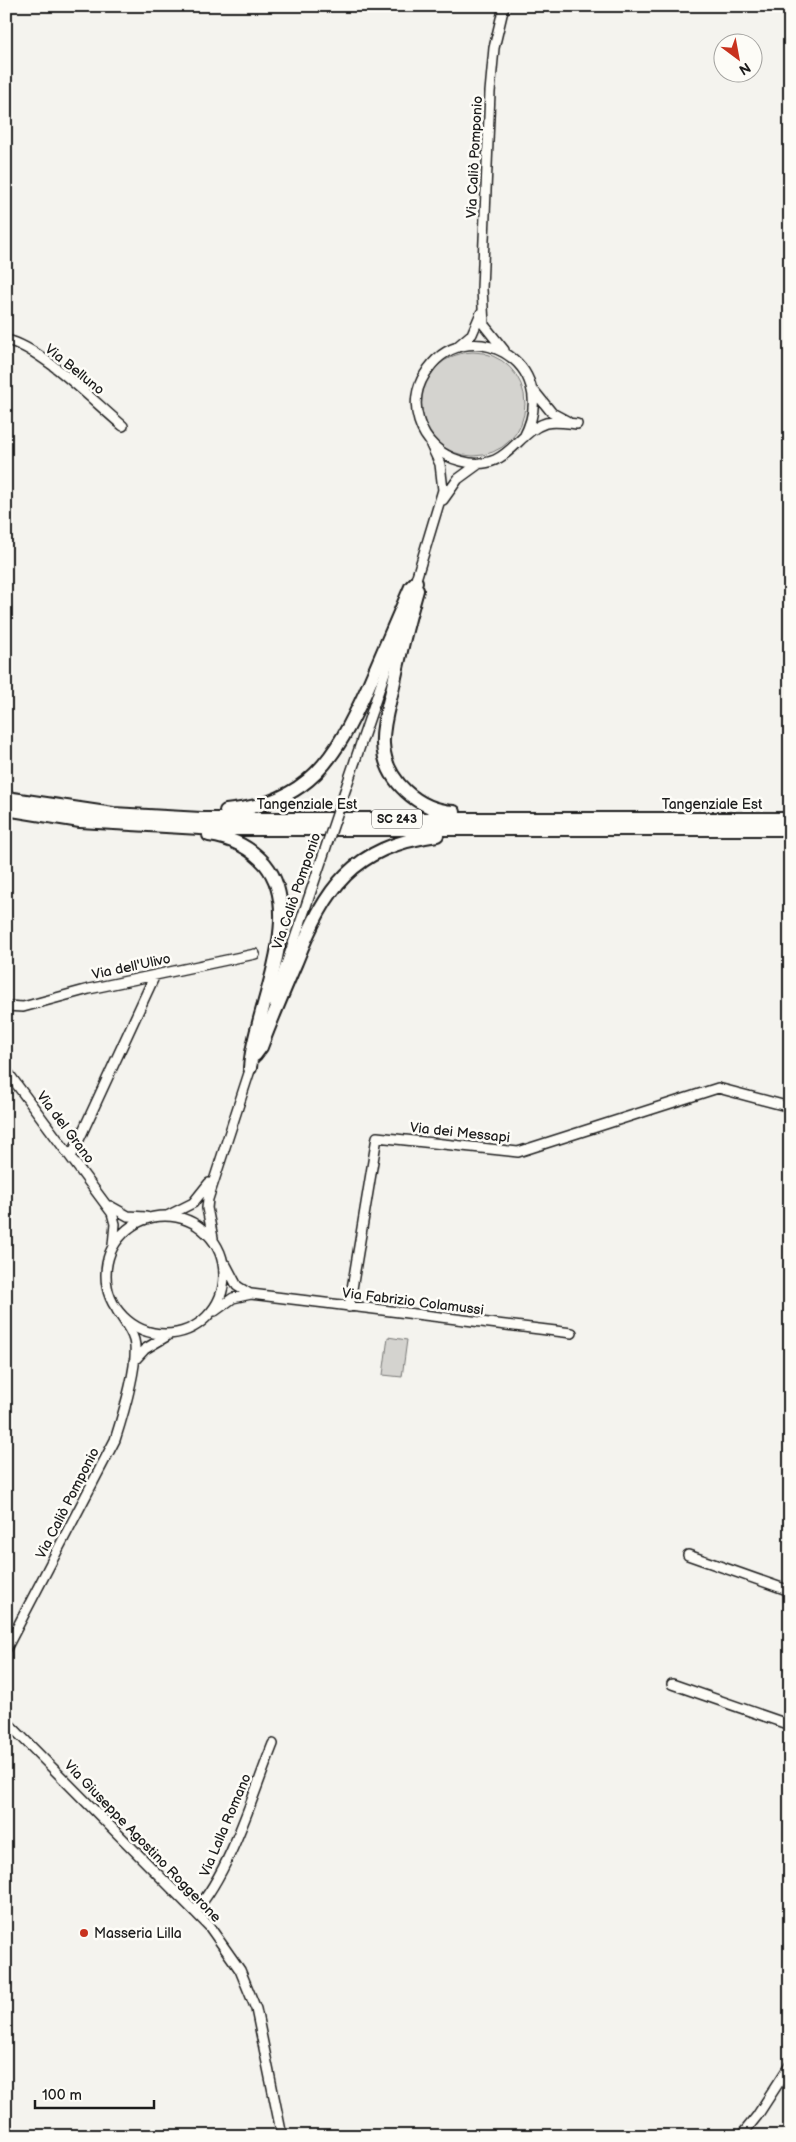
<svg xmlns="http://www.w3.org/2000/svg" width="796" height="2142" font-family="'Balsamiq Sans',sans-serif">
	<rect width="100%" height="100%" fill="#f4f3ee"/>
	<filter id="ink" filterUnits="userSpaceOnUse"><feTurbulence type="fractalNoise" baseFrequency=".02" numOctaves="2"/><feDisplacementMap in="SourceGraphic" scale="10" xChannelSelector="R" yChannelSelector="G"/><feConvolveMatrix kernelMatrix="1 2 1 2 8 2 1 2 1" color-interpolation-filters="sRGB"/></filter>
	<g filter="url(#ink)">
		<path fill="#d4d3cf" stroke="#787876" d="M421 404a52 52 0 1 1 104 0a52 52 0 1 1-104 0Z
			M388,1337L407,1340L402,1377L383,1375Z"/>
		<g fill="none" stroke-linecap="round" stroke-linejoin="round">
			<g stroke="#1c1c1c" stroke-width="12">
				<path id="minor" d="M6,340C41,347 94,402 123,426
					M458,346L472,334L481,313
					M504,350L484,325L482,289L490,92L494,48L504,6
					M535,392L552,413L567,421
					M524,437C564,361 464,309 425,374C416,388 414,405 419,421C425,441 441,456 461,461C508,474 514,433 546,423C556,421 567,423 577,424
					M443,500L458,479L480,463
					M414,586L443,490L440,464L431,445
					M355,761L403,619
					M273,1002L305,909
					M6,1006L23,1007L89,989L255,954
					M6,1070L112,1213L115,1224L113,1245
					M71,1157L155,975
					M110,1206L128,1216L146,1217
					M169,1215L193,1203L209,1183
					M106 1275a59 59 0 1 1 118 0a59 59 0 1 1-118 0Z
					M213,1238L207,1208L208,1199L252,1064
					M226,1265L237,1286L250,1294
					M349,1307L377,1137L518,1152L718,1088L790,1107
					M215,1311L233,1298L251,1294L572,1333
					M134,1361L145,1349L167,1336
					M688,1555L790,1591
					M6,1649L115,1440C122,1418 140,1361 134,1340C131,1329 123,1320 117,1310
					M672,1684L790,1725
					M6,1721L209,1926L240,1970L256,2009L282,2136
					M195,1911C230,1872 253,1794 273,1744
					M741,2136L757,2116L790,2065"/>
			</g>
			<g stroke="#1c1c1c" stroke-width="16">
				<path id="highway" d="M417,590C407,624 399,657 392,691C388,708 382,726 383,744C385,781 418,810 454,812
					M6,798L113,814L201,819H790
					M6,809L80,821L217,829H790
					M226,811C309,803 335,759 367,689C382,655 396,621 411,587L416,582
					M209,835C232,838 250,847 265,864C307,915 254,1010 250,1068
					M255,1055L261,1047C272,1018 284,990 296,962C326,887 352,847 437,835"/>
			</g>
			<use href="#minor" stroke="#fdfcf7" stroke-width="9"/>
			<use href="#highway" stroke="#fdfcf7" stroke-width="12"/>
			<g stroke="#1c1c1c" stroke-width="12" stroke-linecap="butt">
				<path id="minor-bridge" d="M305,909L355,761"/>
			</g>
			<use href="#minor-bridge" stroke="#fdfcf7" stroke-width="9"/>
		</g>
	</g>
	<circle fill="#c8321e" stroke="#fdfcf7" stroke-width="2" cx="84" cy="1933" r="5"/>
	<g text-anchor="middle" stroke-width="5" stroke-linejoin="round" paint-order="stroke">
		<rect fill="#fdfcf7" stroke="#605f5e" stroke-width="1" x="372" y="809.5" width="50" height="19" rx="4"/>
		<g font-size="12" font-weight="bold" fill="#1c1c1c">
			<text x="397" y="823">SC 243</text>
		</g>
		<g font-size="14" fill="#1c1c1c" stroke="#fdfcf7">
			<text transform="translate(474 157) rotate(-87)" y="5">Via Caliò Pomponio</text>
			<text transform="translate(75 369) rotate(39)" y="5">Via Belluno</text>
			<text x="307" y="809">Tangenziale Est</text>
			<text x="712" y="809">Tangenziale Est</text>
			<text transform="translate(296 891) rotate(-71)" y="5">Via Caliò Pomponio</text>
			<text transform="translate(131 966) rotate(-12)" y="5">Via dell'Ulivo</text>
			<text transform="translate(66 1127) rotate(53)" y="5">Via del Grano</text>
			<text transform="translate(460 1132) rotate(6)" y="5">Via dei Messapi</text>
			<text transform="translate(413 1301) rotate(7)" y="5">Via Fabrizio Colamussi</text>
			<text transform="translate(67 1503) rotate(-63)" y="5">Via Caliò Pomponio</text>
			<text transform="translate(225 1825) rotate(-67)" y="5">Via Lalla Romano</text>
			<text transform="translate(143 1841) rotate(46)" y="5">Via Giuseppe Agostino Roggerone</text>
		</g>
		<g font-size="14" fill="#1c1c1c" stroke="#fdfcf7" text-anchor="start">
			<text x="94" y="1938">Masseria Lilla</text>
		</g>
	</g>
	<rect width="796" height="2142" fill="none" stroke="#fdfcf7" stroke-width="25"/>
	<rect x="12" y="12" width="771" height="2117" fill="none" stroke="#1c1c1c" stroke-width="2" filter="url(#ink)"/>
	<g transform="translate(738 58) rotate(148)"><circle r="24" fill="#fdfcf7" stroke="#a3a29f"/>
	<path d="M0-4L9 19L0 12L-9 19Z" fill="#c8321e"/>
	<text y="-8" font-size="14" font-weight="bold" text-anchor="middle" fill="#1c1c1c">N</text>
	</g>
	<path d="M35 2100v8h119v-8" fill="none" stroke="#1c1c1c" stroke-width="2.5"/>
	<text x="42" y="2100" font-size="15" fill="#1c1c1c" stroke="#fdfcf7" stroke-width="4" paint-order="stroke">100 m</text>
</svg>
